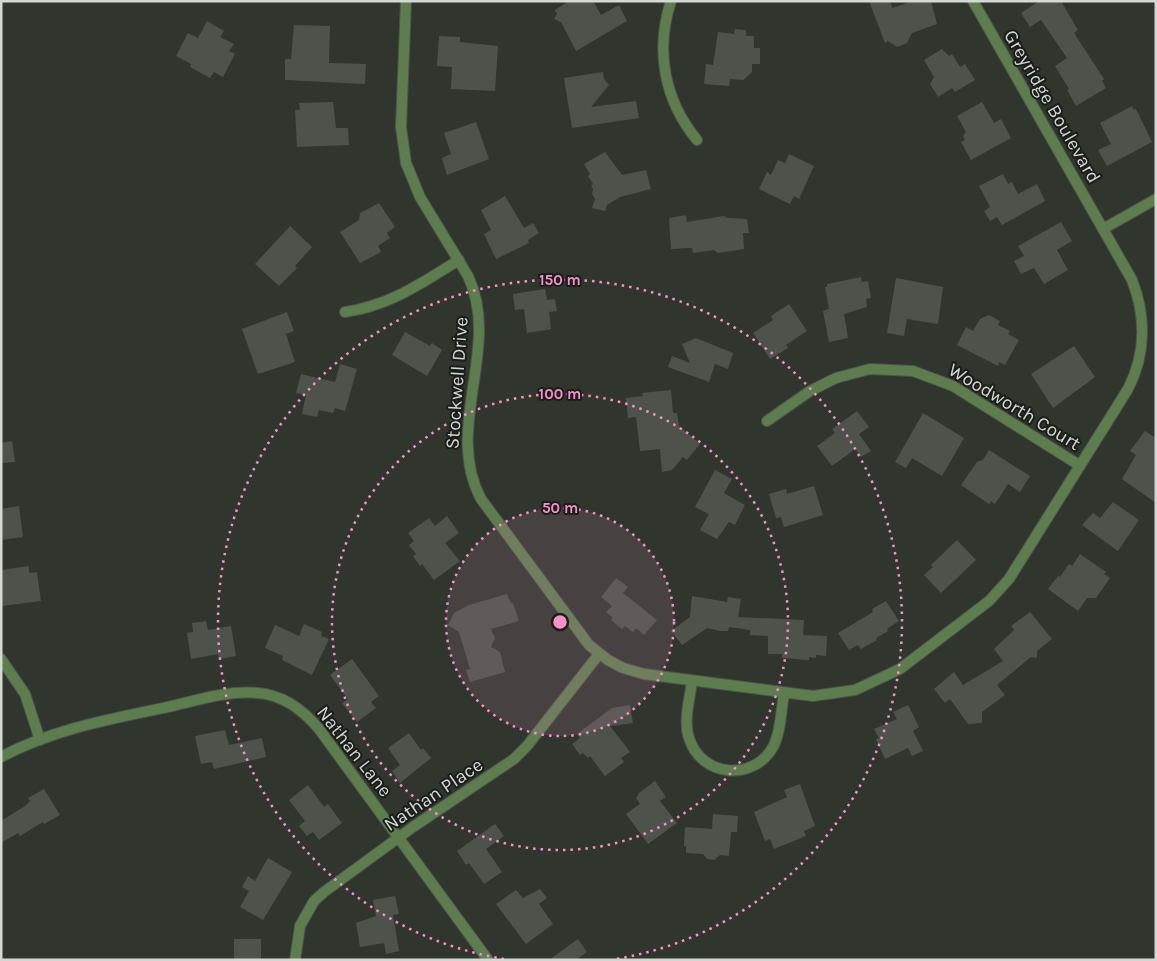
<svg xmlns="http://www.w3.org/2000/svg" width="1157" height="961" font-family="Karla,sans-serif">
	<rect width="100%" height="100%" fill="#30362e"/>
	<path fill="#4d534a" d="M569,1H593L601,15L619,5L627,21L576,51L561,22L554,19L557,14L555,10Z
		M869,1H890L892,8L913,1H931L937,24L912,33L907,43L897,47L888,41L885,43Z
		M1039,1H1061L1078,30L1074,33L1104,79L1102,81L1106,88L1076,106L1067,90L1069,89L1055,66L1067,58L1041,20L1030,27L1021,13Z
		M207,21L224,31L220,37L234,44L229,51L235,54L223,77L214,72L210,78L190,67L191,64L176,56L188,33L198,38Z
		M294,25L330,26L329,63L366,64L365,84L285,80V59H291Z
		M735,29L746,30V36H754V48H760V64H752V72L743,80L730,79L729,86L704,84L706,64L713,65L718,32L734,34Z
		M439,36L460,37V42L498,46L495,91L451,89L452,67L437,66Z
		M942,49L949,56L952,54L960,67L965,64L975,80L955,92L952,88L938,97L930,84L934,77L924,60Z
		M603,72L604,79L609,85L591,107L636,101L639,118L572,128L564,78Z
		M333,102L336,128H348L349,145L297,147L295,110H300L299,103Z
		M982,102L994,123L1001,119L1011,138L971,160L961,142L965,140L963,136L966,132L957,116Z
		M1132,106L1134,110L1136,109L1152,142L1107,166L1098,150L1111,144L1100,123Z
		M476,122L489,159L447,175L442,158L451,154L444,133Z
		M605,152L622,175L646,170L651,189L620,197L607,205L605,211L592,208L595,199L592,194L593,189L591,185L593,184L588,176L590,174L584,164Z
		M789,154L814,166L799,199L794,196L790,204L759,189L767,172L771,175L778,160L785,163Z
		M1003,174L1008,184L1012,182L1018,194L1037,184L1045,201L1002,225L997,217L990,221L984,211L990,207L979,186Z
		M505,196L524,228L533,223L539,233L528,240L529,243L496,259L484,234L491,230L481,210Z
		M379,203L395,227L387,233L390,238L378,246L381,252L360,263L340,232L359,220L360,213Z
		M686,215L687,222L724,216L727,218L747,219L749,233H743L744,249L718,253L714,250L693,253L692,248L671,249L669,218Z
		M1061,222L1072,241L1057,250L1068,270L1044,284L1034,268L1021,274L1014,261L1024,256L1018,246Z
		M290,226L312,247L295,266L297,268L279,286L255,264Z
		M861,277L862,282L868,281L871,298L866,299L867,307L844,314L848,338L829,342L823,311L829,309L825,287H827V284Z
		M896,278L943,287L938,324L907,319L904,336L887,333Z
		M545,289L547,300L555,299L557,311L549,312L551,329L527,333L524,309L515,310L513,294Z
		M789,304L807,331L786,345L788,348L770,359L753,333L773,320L771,316Z
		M287,312L294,331L286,334L295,362L258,374L242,329Z
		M989,315L1000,321L998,325L1010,331L1008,334L1019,340L1005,365L999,362L998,366L957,345L966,327L973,331L980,319Z
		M405,332L430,346L432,343L442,350L427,376L392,355Z
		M696,338L733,353L728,369L715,364L709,382L668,367L672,356L690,363L682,344Z
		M1074,346L1095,377L1053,408L1031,374Z
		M340,364L357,369L345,411L335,408L333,413L319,410L317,417L302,414L306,395L296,393L301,374L335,382Z
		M671,390L673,413H677L679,426L700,444L687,460L683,457L672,470L662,472L660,449L640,451L636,417L628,418L626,398L643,396L642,393Z
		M857,411L869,427L859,434L871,451L861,457L855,449L832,466L817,446L835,433L832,429Z
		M923,413L964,438L942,476L912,458L906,468L895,462Z
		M1145,431L1156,438V503L1122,479L1136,455L1130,451Z
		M12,441L15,462L1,463V443Z
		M989,450L1030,476L1020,492L1008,484L995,504L991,501L989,504L961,485L977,462L983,460Z
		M715,470L732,479L724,493L745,505L735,525L729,522L717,539L700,530L709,514L695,507Z
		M814,486L823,515L784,527L781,517L776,518L769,494L786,489L787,494Z
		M1113,502L1139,520L1118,551L1082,525L1093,513L1100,518Z
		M19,506L23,537L1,540V509Z
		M447,516L459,533L445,543L460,561L434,580L422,564L420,566L413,556L416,554L409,545L414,541L408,533L429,518L435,526Z
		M957,540L976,560L941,593L924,575L933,567L931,565Z
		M1080,554L1106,572L1104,574L1110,578L1096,598H1087L1078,611L1048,589L1058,576L1060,577L1069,564L1072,566Z
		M29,566V573L37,572L41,601L1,606V570Z
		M616,578L628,587L623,593L657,620L644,635L636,628L633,632L625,626L622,629L611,620L613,618L606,612L612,606L601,597Z
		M507,594L511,603H513L519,621L491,629L495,638L491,647L500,652L505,672L470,682L466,670L470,669L459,632L448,625L454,613L469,605Z
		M692,596L727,602L728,597L741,599L738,617L804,620L803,635L827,636L826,656L816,655V658L809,657V660L782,658V654H768V636L750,635V630L729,627L728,631H720L707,628L682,645L671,631L690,617Z
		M886,601L899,621L887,629L888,631L876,638L877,640L861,649L858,645L849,650L838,633L873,612L872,609Z
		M1030,612L1052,639L1037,651V658L1031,657L997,685L1005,695L982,712V723L968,724L950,699L945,703L934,689L954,672L963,685L1003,661L994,649L1014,630L1011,626Z
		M206,621L208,630L231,626L236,656L219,659L218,654L191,659L187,633L193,632L192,623Z
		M304,624L322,632L321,636L329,639L312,675L282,660L283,656L265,648L275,625L299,636Z
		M352,659L379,696L371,702L376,708L357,722L342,703L348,699L330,675Z
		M630,705L633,723L610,726L630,752L621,758L624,762L605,776L590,756L588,758L583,753L580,755L572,744L580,738L577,734L612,708Z
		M908,705L919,727L913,731L923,751L912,756L908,748L885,759L876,739L879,738L874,729L897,719L893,712Z
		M225,730L229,745L262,738L266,757L214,769L212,762L201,764L195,736Z
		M409,733L421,750L423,748L431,758L400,783L392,771L400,765L388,748Z
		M655,781L666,797L660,801L677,823L648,844L626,814L640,804L636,798L639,793Z
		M800,784L815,826L804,831L806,836L774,849L770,839L765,841L754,812L787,797L784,790Z
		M308,785L324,807L328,804L342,823L319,840L313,832L307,836L299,826L305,821L289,800Z
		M44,789L60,815L44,824L43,822L20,836L18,833L1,843V821L25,806L30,801L28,798Z
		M713,814L738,816L737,832H731L729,856L720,855L714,860L707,859L703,854L686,853V846H684L685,827L712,829Z
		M495,824L504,836L486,849L502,872L484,884L469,863L466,865L457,851Z
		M268,858L292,872L263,920L240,907L249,891L242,887L248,876L255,881Z
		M540,889L547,898L539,904L553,924L526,944L496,904L516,890L523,898Z
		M395,896L399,914L393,915L399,951L386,954L384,943L360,947L356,923L376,916L373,900Z
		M234,939H261V960H234Z
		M578,939L587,952L576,960H549Z"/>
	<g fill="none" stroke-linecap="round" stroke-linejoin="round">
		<g stroke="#4e534c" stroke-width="12">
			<path id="street" d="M406,1L401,127L406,163L420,197L468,276C502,348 443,427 481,499L589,645L608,660L623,668L644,674L813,696L855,690L900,669L989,601L1009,579L1128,389C1146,354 1146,316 1132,280L973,1
				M671,1C655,50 664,100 697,140
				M1103,229L1156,199
				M345,312C391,305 420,284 459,260
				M767,421L810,391L836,378L870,369L913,371L953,386L1079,465
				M1,659L25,694L40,740
				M692,681C690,698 683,721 689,738C701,777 753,782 773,747C781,732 781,710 784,694
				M1,757C53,729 111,719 168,707C198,700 228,690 258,693C283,695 304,711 319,729L488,960
				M295,960L300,926L314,901L324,892L413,827L514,759L527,746L599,654"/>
		</g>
		<use href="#street" stroke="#5d7d4f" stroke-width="10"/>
	</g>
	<circle cx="560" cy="622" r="114" fill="#f890ca" fill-opacity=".12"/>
	<g fill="none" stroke="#f890ca" stroke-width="2.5" stroke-dasharray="2.5 5">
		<circle cx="560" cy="622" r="114"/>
		<circle cx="560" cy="622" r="228"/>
		<path d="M504 959A342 342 0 1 1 616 959"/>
	</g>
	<g text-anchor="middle" stroke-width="4" stroke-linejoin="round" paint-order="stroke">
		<g font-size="19" fill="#d4d8d3" stroke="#1a1d19">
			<text transform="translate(1053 106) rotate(60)" y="7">Greyridge Boulevard</text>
			<text transform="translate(456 383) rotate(-86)" y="7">Stockwell Drive</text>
			<text transform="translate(1015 406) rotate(31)" y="7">Woodworth Court</text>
			<text transform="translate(355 751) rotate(52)" y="7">Nathan Lane</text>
			<text transform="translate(433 794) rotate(-34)" y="7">Nathan Place</text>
		</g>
	</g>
	<circle cx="560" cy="622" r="8" fill="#f890ca" stroke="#1a1d19" stroke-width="2.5"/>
	<g font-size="15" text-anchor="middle" font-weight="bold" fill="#f890ca" stroke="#1a1d19" stroke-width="4" stroke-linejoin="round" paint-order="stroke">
		<text x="560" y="285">150 m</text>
		<text x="560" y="399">100 m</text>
		<text x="560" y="513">50 m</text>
	</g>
	<rect width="1157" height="961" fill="none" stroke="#d4d8d3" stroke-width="5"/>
</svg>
